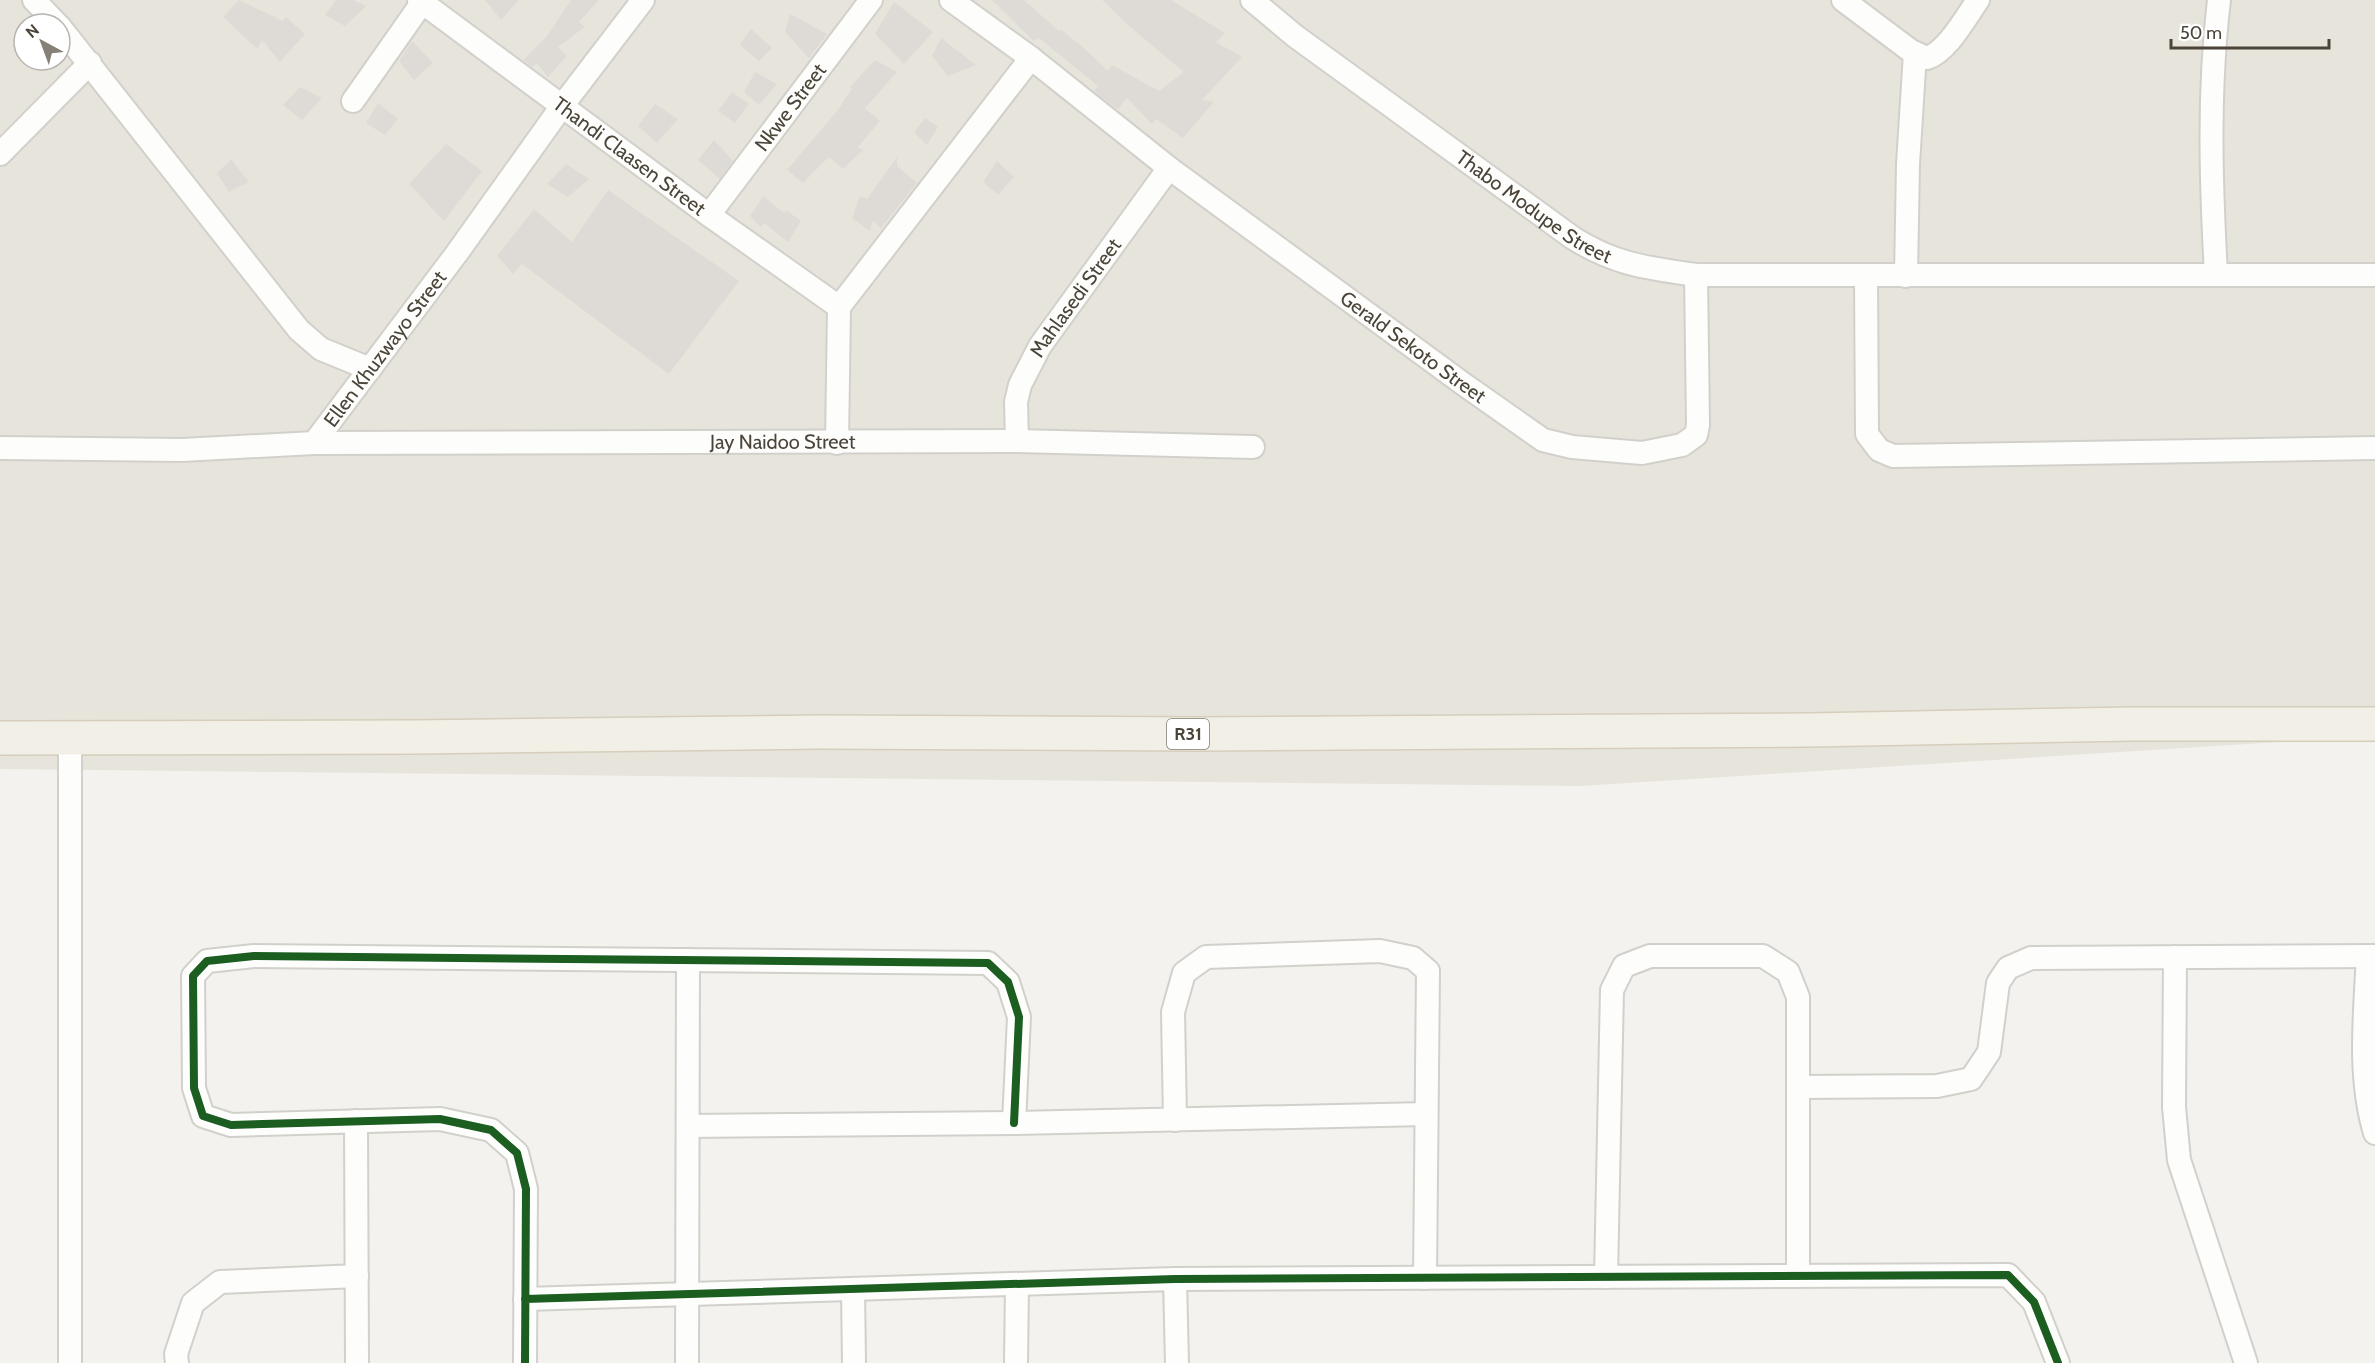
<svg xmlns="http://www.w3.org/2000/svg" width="2375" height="1363" font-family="Cabin,sans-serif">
	<rect width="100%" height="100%" fill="#f4f2ee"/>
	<path fill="#e7e4dc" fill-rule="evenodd" d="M0,0H2375V736L1580,786L0,769ZM24,24H60V60H24Z"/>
	<path fill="#dedbd6" d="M239,0L283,21L286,17L305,34L280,62L262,40L257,49L223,17Z
		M336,0H353L366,6L345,26L325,15Z
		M485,0H519L501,20Z
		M571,0H599L579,22L585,27L558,47L567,56L548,77L537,63L532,67L523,60L547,36Z
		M992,0H1024L1059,31L1060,29L1085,49L1108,71L1112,65L1159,91L1184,72L1129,26L1102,0H1171L1225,33L1216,42L1242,57L1202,100L1214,102L1183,138L1156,119L1152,124L1127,98L1118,109L1109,103L1094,91L1098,86L1039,38L1034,41Z
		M894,2L933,32L904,64L875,34Z
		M790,14L827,34L809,58L785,32Z
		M751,29L772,48L759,61L740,45Z
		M941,38L976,65L948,76L932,56Z
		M412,41L433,63L414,80L399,61Z
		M875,60L897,72L865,108L880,121L858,147L863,150L843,169L829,157L803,183L787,170L838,110L852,88L850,87Z
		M755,72L777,84L759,105L744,92Z
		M300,87L322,98L302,120L283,105Z
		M732,92L749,104L735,123L718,111Z
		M378,103L398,119L385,135L366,123Z
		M655,104L678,119L657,143L638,126Z
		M925,118L938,127L927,145L914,132Z
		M714,140L733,161L720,179L698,160Z
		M446,144L482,171L444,221L409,184Z
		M897,157V166L917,183L881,228L873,221L870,231L852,218L860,196L867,199Z
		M231,159L249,182L229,192L217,173Z
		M997,161L1014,177L998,195L983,182Z
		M566,164L589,179L568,197L547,184Z
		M608,190L739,281L669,374L522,264L513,274L497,256L534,209L572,242Z
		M763,196L784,213L786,210L801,221L788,242L764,223L761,227L750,216Z"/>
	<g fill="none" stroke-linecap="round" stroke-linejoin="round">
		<g stroke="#d2d0cb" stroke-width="26">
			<g id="street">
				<path d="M34,0L57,24"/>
				<path id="s1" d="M419,0L709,215L839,307"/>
				<path id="s2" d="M951,0L1031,58L1169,168L1462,383L1543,440L1572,447L1642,453L1682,445L1696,435L1698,425L1696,275"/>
				<path id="s3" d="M1252,0L1295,36L1573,238C1616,265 1648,268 1696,275H2375"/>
				<path d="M1843,0L1911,51L1927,58C1947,52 1966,17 1978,0"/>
				<path d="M60,27L299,330L321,349L370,369"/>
				<path d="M353,101L424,0"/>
				<path d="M0,154L90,63"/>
				<path id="s4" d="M709,215L871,0"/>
				<path d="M2216,275C2211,183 2208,92 2219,0"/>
				<path d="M1866,276L1867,434L1879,450L1893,456L2375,448"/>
				<path d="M1906,276L1908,164L1915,53"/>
				<path id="s5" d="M1017,441L1016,402L1020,385L1040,346L1169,168"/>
				<path id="s6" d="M314,443L457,253L562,106L643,0"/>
				<path d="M837,443L839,307L1031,58"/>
				<path id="s7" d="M0,448L182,450L314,443L1017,441L1253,447"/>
				<path d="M70,738V1363"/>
				<path d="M2368,956C2365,1014 2358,1077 2375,1133"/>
				<path d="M2175,957L2174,1107L2179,1160L2246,1363"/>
				<path d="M1799,1087L1937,1086L1971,1079L1989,1052L1998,983L2008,968L2031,958L2375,956"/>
				<path d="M1175,1120L1173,1012L1184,973L1206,957L1380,951L1413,958L1428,971L1425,1278"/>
				<path d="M356,1121L357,1363"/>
				<path d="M688,1126L1014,1123L1426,1114"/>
				<path d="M1606,1277L1612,990L1624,966L1650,956H1763L1788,972L1798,997V1276"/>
				<path d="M1175,1279L1177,1363"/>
				<path d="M853,1289L854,1363"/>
				<path d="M525,1299L1175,1279L2008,1275L2034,1302L2058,1363"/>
				<path d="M177,1363L176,1354L193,1303L220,1282L357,1276"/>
				<path d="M525,1363L526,1189L517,1153L491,1130L440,1119L231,1125L203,1116L194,1088L193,976L207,961L254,956L988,963L1008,982L1019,1017L1014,1123"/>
				<path d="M687,1363L688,960"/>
				<path d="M1016,1363L1017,1284"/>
			</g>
		</g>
		<g stroke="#d6cebb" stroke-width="36">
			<path id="primary" d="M0,738L415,737L819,732L1200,734L1809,730L2131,724H2375"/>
		</g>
		<use href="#street" stroke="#fdfdfc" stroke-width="22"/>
		<use href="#primary" stroke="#f2efe6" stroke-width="33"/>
		<g stroke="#fff" stroke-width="11">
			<path id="cycleway" d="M525,1299L1175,1279L2008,1275L2034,1302L2058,1363
				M525,1363L526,1189L517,1153L491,1130L440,1119L231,1125L203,1116L194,1088L193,976L207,961L254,956L988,963L1008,982L1019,1017L1014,1123"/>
		</g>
		<use href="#cycleway" stroke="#1b5e20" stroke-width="8"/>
	</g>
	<g text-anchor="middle" stroke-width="5" stroke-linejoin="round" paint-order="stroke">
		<rect fill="#fff" stroke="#817c74" stroke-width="1.5" x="1167" y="719" width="42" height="30" rx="4.5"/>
		<g font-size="18" font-weight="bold" fill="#4b4439">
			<text x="1188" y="740">R31</text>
		</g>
		<g font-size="20" fill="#4b4439" stroke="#fff">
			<text dy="7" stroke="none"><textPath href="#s4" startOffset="135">Nkwe Street</textPath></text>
			<text dy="7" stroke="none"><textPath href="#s1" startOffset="262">Thandi Claasen Street</textPath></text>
			<text dy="7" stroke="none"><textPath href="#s3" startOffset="350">Thabo Modupe Street</textPath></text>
			<text dy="7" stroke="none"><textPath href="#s5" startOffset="160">Mahlasedi Street</textPath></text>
			<text dy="7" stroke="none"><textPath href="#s2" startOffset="578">Gerald Sekoto Street</textPath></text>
			<text dy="7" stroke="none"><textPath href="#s6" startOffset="118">Ellen Khuzwayo Street</textPath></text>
			<text dy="7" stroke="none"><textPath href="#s7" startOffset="783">Jay Naidoo Street</textPath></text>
		</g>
	</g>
	<g transform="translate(42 42) rotate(319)"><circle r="28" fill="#ffffff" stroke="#b7b4b0" stroke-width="1.5"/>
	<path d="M0-4.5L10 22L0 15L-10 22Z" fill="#868178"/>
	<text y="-9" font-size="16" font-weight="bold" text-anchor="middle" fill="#4b4439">N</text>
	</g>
	<path d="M2171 39v9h158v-9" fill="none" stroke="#4b4439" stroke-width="3"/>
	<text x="2180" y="39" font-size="18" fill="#4b4439" stroke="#ffffff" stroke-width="4.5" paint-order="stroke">50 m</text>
</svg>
